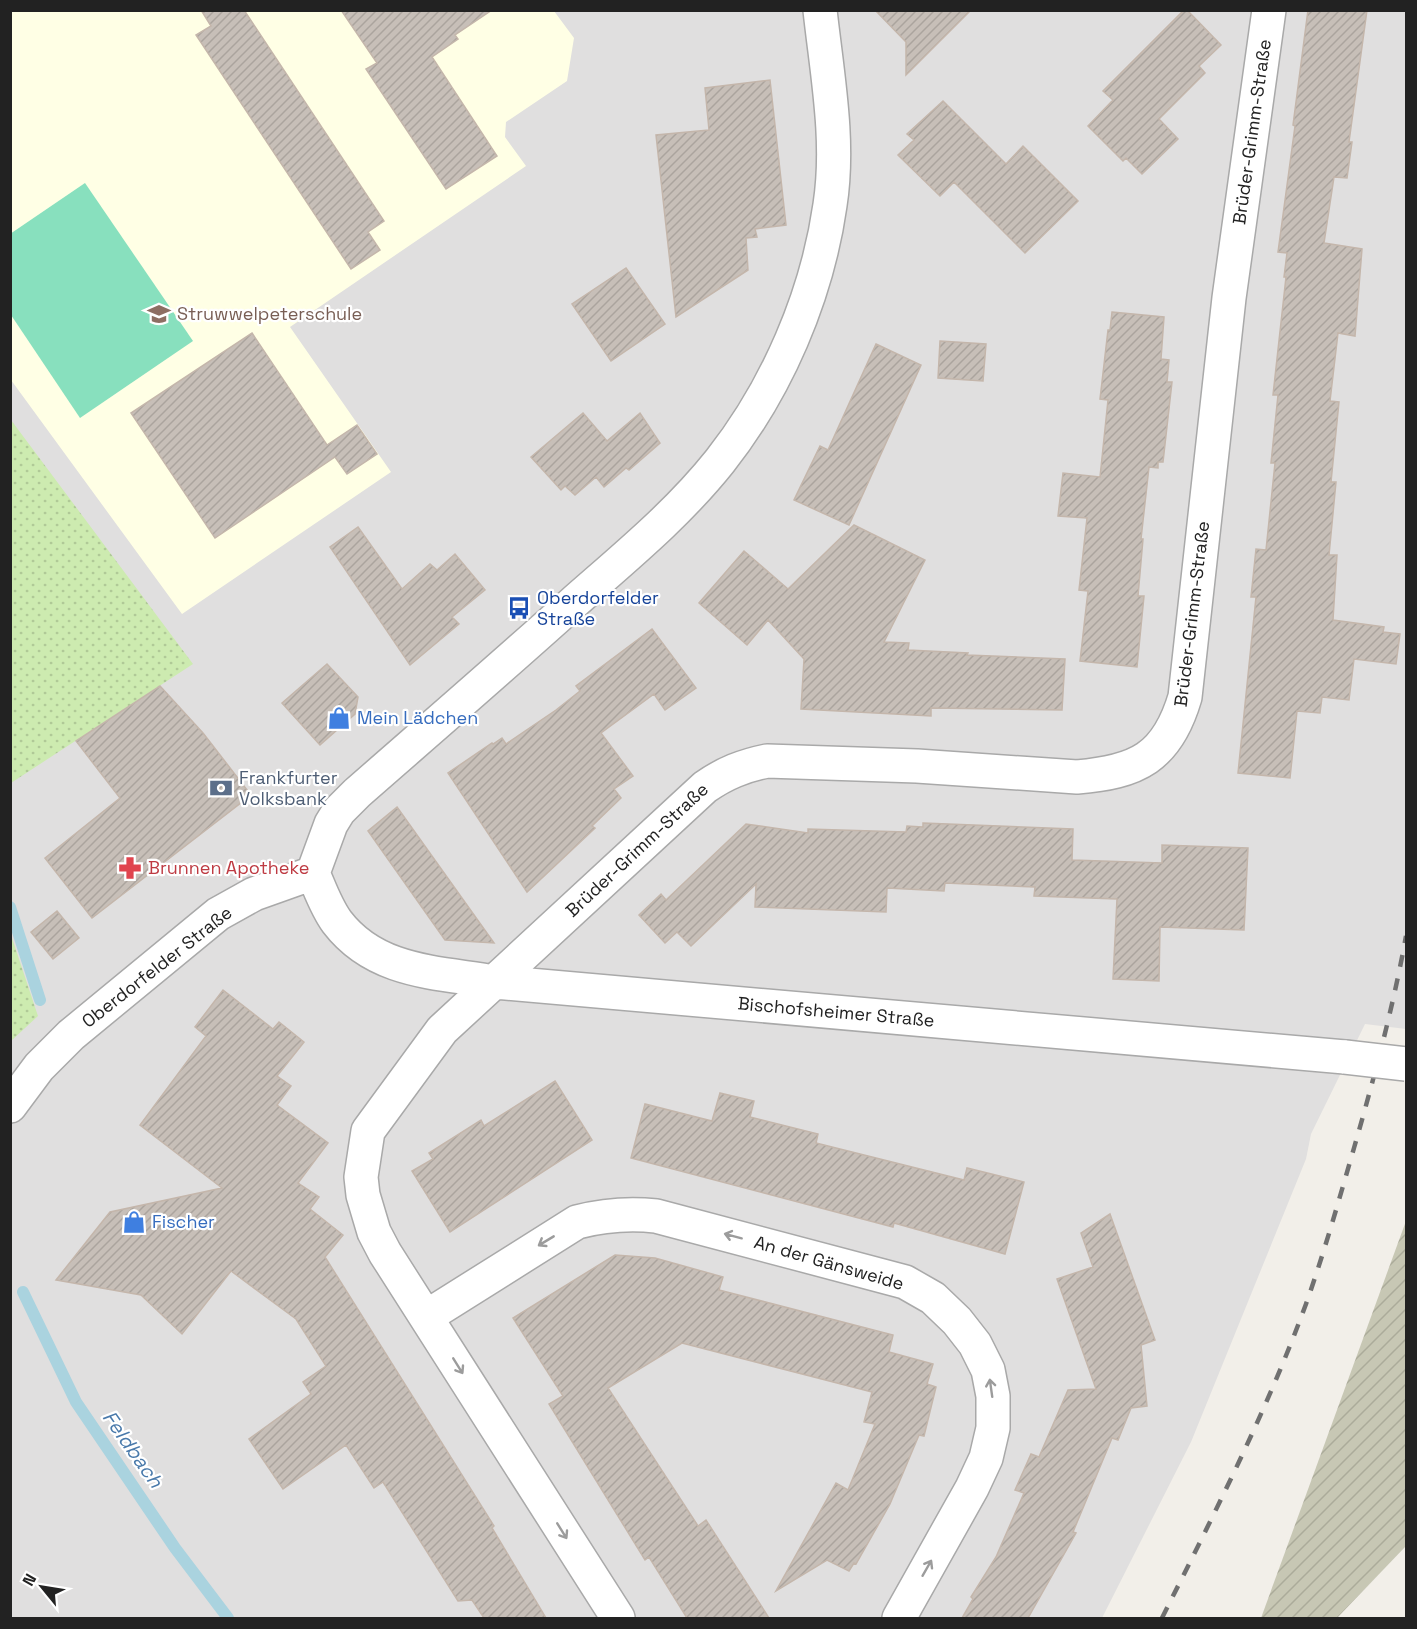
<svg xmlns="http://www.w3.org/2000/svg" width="1417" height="1629" font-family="'Space Grotesk',sans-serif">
	<defs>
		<pattern id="construction-furrows" width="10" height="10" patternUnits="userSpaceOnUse" patternTransform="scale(1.5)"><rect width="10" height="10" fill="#c7c7b4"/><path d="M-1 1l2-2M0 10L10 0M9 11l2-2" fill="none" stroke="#abab9a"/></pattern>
		<pattern id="grass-dots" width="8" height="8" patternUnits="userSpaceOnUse" patternTransform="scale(1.5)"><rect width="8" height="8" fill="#cdebb0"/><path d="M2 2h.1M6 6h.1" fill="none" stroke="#b0c997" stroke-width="1.8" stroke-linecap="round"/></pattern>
		<pattern id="building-hatch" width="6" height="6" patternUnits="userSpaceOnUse" patternTransform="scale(1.5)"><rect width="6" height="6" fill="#c7bfb8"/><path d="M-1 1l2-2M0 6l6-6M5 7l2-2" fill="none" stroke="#aba49e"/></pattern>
	</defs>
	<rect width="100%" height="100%" fill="#f2efe9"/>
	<path fill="#e0dfdf" d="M11,11H1406V1029L1365,1024L1311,1134L1306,1159L1191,1442L1102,1618H11Z"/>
	<path fill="#ffffe5" d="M10,11H554L574,38L567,81L506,122L505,137L526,166L290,327L391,472L182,614L11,380Z"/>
	<path fill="url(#construction-furrows)" d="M1406,1221V1546L1337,1618H1261Z"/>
	<path fill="url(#grass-dots)" d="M11,420L193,664L11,783H10Z
		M10,932L38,1016L11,1041H10Z"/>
	<path fill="#88e0be" d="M85,183L193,341L80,418L11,315L10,234Z"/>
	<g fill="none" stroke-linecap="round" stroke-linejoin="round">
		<path stroke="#aad3df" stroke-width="12" d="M10,907L40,1000
			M23,1292L76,1402L175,1548L228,1618"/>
	</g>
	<path fill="url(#building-hatch)" stroke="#c4b6ab" stroke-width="1.5" d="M201,10H244L384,221L368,232L380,250L351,269L196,35L211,26Z
		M341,10H492L455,35L458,39L432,57L497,156L446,189L366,69L377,63Z
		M875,10H971L906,75V42Z
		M1184,10H1187L1221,45L1199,66L1205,73L1159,119L1178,139L1142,174L1126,158L1123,161L1088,126L1113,100L1103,91Z
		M1308,10H1367L1349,142H1352L1347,178L1334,177L1324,243L1362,249L1355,336L1338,333L1330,401L1339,402L1331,482H1336L1329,555H1337L1333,620L1384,627L1383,632L1400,634L1396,664L1354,659L1349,700L1322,697L1320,713L1297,711L1290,778L1238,773L1256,597H1251L1256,549L1266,550L1275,463H1271L1278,395H1273L1286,277H1284L1287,253L1278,252L1295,126L1293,125Z
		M770,80L786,225L755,229L757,237L746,238L748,270L676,317L656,135L709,130L705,88Z
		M943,101L1006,164L1023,146L1078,201L1025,253L954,182L940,196L898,155L914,140L907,134Z
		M626,268L665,324L611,361L572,304Z
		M1112,312L1164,317L1161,359L1169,360L1167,382H1172L1163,462H1158V468L1149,467L1141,539H1143L1138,596H1144L1137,667L1080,661L1088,591L1079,590L1087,518L1058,516L1063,473L1100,477L1108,400L1100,399L1108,330H1110Z
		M252,333L327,445L357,425L377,454L347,474L335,457L215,538L131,413Z
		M940,341L986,344L983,381L938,378Z
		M876,344L921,365L849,525L794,500L820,446L828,450Z
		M583,413L607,441L640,413L660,443L629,470L626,468L604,487L596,477L575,495L565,486L561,490L531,457Z
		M854,525L925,560L884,642L909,643L908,650L968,653L967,655L1065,659L1062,710L931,708V716L801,709L804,659L768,620L747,645L699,603L744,551L788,589Z
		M358,527L402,589L430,564L437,570L455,554L485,590L452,617L459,624L410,665L330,547Z
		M652,629L696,688L665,710L654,694L601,733L633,776L614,789L621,798L592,826L595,828L527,892L448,773L492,743L493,744L502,738L506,744L556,710L580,691L576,686Z
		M327,664L358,697L355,714L320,745L282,703Z
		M160,686L203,733L251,795L92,918L45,858L120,798L76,741Z
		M397,807L494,943L445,940L368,831Z
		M923,823L1073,829L1072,860L1162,863V845L1248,848L1244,930L1160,927L1159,981L1113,979L1117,899L1034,896L1035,887L945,883L944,891L887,888L886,912L755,907L756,884L691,946L677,932L665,943L639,915L661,894L666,900L746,824L808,833V829L906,832L907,826L923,827Z
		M57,911L79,938L53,959L31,932Z
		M223,990L273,1029L279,1022L304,1042L277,1076L291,1086L277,1105L328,1143L298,1183L319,1197L310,1209L343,1235L325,1257L494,1526L492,1528L546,1618H484L472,1600L458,1601L383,1482L374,1488L346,1445L283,1489L249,1439L311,1394L303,1382L326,1366L296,1319L231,1271L182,1334L141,1295L56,1280L110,1212L222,1188L140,1125L206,1036L195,1027Z
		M555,1081L592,1140L450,1232L412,1171L433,1159L429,1153L481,1120L484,1126Z
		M720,1093L754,1101L750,1117L818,1134L816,1143L964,1180L967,1168L1024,1182L1005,1254L894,1223L893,1227L631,1158L645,1104L712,1121Z
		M1110,1214L1155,1340L1141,1345L1147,1406L1131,1408L1118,1440L1112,1438L1073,1532L1076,1533L1028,1618H962L973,1599L971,1597L996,1557L1024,1493L1015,1490L1031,1454L1039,1457L1068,1390L1096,1389L1057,1279L1093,1267L1081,1233Z
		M615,1255L655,1258L723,1277L719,1290L893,1335L889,1352L933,1364L927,1384L936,1387L924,1436L919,1435L890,1504L856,1564L854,1563L849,1571L827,1560L776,1591L836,1483L848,1490L875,1424L864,1422L872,1392L682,1343L608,1388L698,1526L706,1520L769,1618H687L649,1557L645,1560L549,1404L563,1396L513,1318Z"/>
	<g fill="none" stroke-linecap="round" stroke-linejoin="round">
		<g stroke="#a9a9a9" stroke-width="36">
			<path id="street" d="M313,873C320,889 326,907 337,922C376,973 437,972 495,982L1345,1057
				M10,1106L39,1067L71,1035L218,914L254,894L313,873L331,824L339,811L357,793C429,730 502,667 573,603C624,558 677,515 720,461C777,389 817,296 830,205C840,141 827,74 820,10
				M426,1317L577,1222C604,1215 628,1213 656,1216L905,1282L933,1298L957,1321L975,1344L988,1370L993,1396V1428L986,1458L972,1488L899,1618
				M618,1618L385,1253L374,1232L363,1195L361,1177L368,1131L442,1030L705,787C725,773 743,766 767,761L917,766L1077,777C1137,772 1167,758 1185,697L1229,298L1269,10"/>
		</g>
		<use href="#street" stroke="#fff" stroke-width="33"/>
		<path stroke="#707070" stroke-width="4.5" stroke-dasharray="12 12" stroke-linecap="butt" d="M1162,1618C1213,1516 1266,1413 1306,1304C1324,1253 1339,1200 1354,1148C1374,1078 1393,1008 1406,936"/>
		<g stroke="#a9a9a9" stroke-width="36" stroke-linecap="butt">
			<path id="street-bridge" d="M1345,1057L1406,1064"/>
		</g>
		<use href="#street-bridge" stroke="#fff" stroke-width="33"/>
	</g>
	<defs><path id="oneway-shaft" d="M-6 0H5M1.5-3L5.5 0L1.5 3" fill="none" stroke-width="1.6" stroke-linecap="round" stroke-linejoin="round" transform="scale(1.5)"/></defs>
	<g stroke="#9c9c9c">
		<use href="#oneway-shaft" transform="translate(733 1236) rotate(-165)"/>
		<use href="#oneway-shaft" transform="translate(546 1241) rotate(149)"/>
		<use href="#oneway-shaft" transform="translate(458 1366) rotate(58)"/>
		<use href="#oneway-shaft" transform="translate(991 1388) rotate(-98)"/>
		<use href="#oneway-shaft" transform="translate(562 1531) rotate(58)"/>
		<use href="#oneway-shaft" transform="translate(927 1568) rotate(-60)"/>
	</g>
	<defs>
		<g id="school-bare" transform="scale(1.8)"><path d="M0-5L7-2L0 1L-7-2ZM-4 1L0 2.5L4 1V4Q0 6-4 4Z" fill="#8d6e63" stroke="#fff" stroke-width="2.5" paint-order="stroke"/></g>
		<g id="bus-bare" transform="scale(1.8)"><path d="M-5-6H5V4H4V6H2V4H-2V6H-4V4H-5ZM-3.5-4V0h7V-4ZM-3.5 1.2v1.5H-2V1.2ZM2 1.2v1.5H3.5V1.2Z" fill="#1a4fb4" stroke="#fff" stroke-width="2.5" paint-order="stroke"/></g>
		<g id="shop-bare" transform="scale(1.8)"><path d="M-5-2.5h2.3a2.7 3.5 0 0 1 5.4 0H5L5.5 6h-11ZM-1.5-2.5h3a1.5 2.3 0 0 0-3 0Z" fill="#3f7fe0" stroke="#fff" stroke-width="2.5" paint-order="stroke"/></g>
		<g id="bank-bare" transform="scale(1.8)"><path d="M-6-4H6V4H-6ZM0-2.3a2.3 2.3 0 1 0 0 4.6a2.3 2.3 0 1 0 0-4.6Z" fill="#5c6f8a" stroke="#fff" stroke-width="2.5" paint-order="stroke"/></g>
		<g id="pharmacy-bare" transform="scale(1.8)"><path d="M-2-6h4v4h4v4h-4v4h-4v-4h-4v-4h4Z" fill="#e0444e" stroke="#fff" stroke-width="2.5" paint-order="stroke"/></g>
	</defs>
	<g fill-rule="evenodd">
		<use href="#school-bare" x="159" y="314"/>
		<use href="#bus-bare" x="519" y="608"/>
		<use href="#shop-bare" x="339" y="718"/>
		<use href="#bank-bare" x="221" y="788"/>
		<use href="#pharmacy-bare" x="130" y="868"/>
		<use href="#shop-bare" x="134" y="1222"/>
	</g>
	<g text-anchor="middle" stroke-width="4.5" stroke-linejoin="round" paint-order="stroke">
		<g font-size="18" fill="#222" stroke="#fff">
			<text transform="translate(1252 132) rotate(-82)" y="6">Brüder-Grimm-Straße</text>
			<text transform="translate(1192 614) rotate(-83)" y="6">Brüder-Grimm-Straße</text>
			<text transform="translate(637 850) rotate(-43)" y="6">Brüder-Grimm-Straße</text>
			<text transform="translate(157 967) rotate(-38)" y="6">Oberdorfelder Straße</text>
			<text transform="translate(836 1012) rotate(5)" y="6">Bischofsheimer Straße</text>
			<text transform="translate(829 1263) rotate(16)" y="6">An der Gänsweide</text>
		</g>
		<g font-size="18" fill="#785e54" stroke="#fff" text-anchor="start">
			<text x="177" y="320">Struwwelpeterschule</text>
		</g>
		<g font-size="18" fill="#164399" stroke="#fff" text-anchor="start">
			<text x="537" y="604">Oberdorfelder<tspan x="537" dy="21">Straße</tspan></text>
		</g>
		<g font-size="18" fill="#366cbe" stroke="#fff" text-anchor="start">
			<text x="357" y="724">Mein Lädchen</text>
			<text x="152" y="1228">Fischer</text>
		</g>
		<g font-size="18" fill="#4e5e75" stroke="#fff" text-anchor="start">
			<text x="239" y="784">Frankfurter<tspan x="239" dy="21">Volksbank</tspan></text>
		</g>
		<g font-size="18" fill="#be3a42" stroke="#fff" text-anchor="start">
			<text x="148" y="874">Brunnen Apotheke</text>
		</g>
		<g font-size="20" font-style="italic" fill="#4a7aab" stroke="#fff">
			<text transform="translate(133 1449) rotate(55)" y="7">Feldbach</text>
		</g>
	</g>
	<rect width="1417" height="1629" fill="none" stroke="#222222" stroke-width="24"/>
	<g transform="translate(42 1587) rotate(300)" stroke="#ffffff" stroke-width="4.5" paint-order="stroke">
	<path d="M0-4.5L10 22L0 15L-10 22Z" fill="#222222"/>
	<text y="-9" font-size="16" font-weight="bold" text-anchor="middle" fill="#222222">N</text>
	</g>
</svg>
